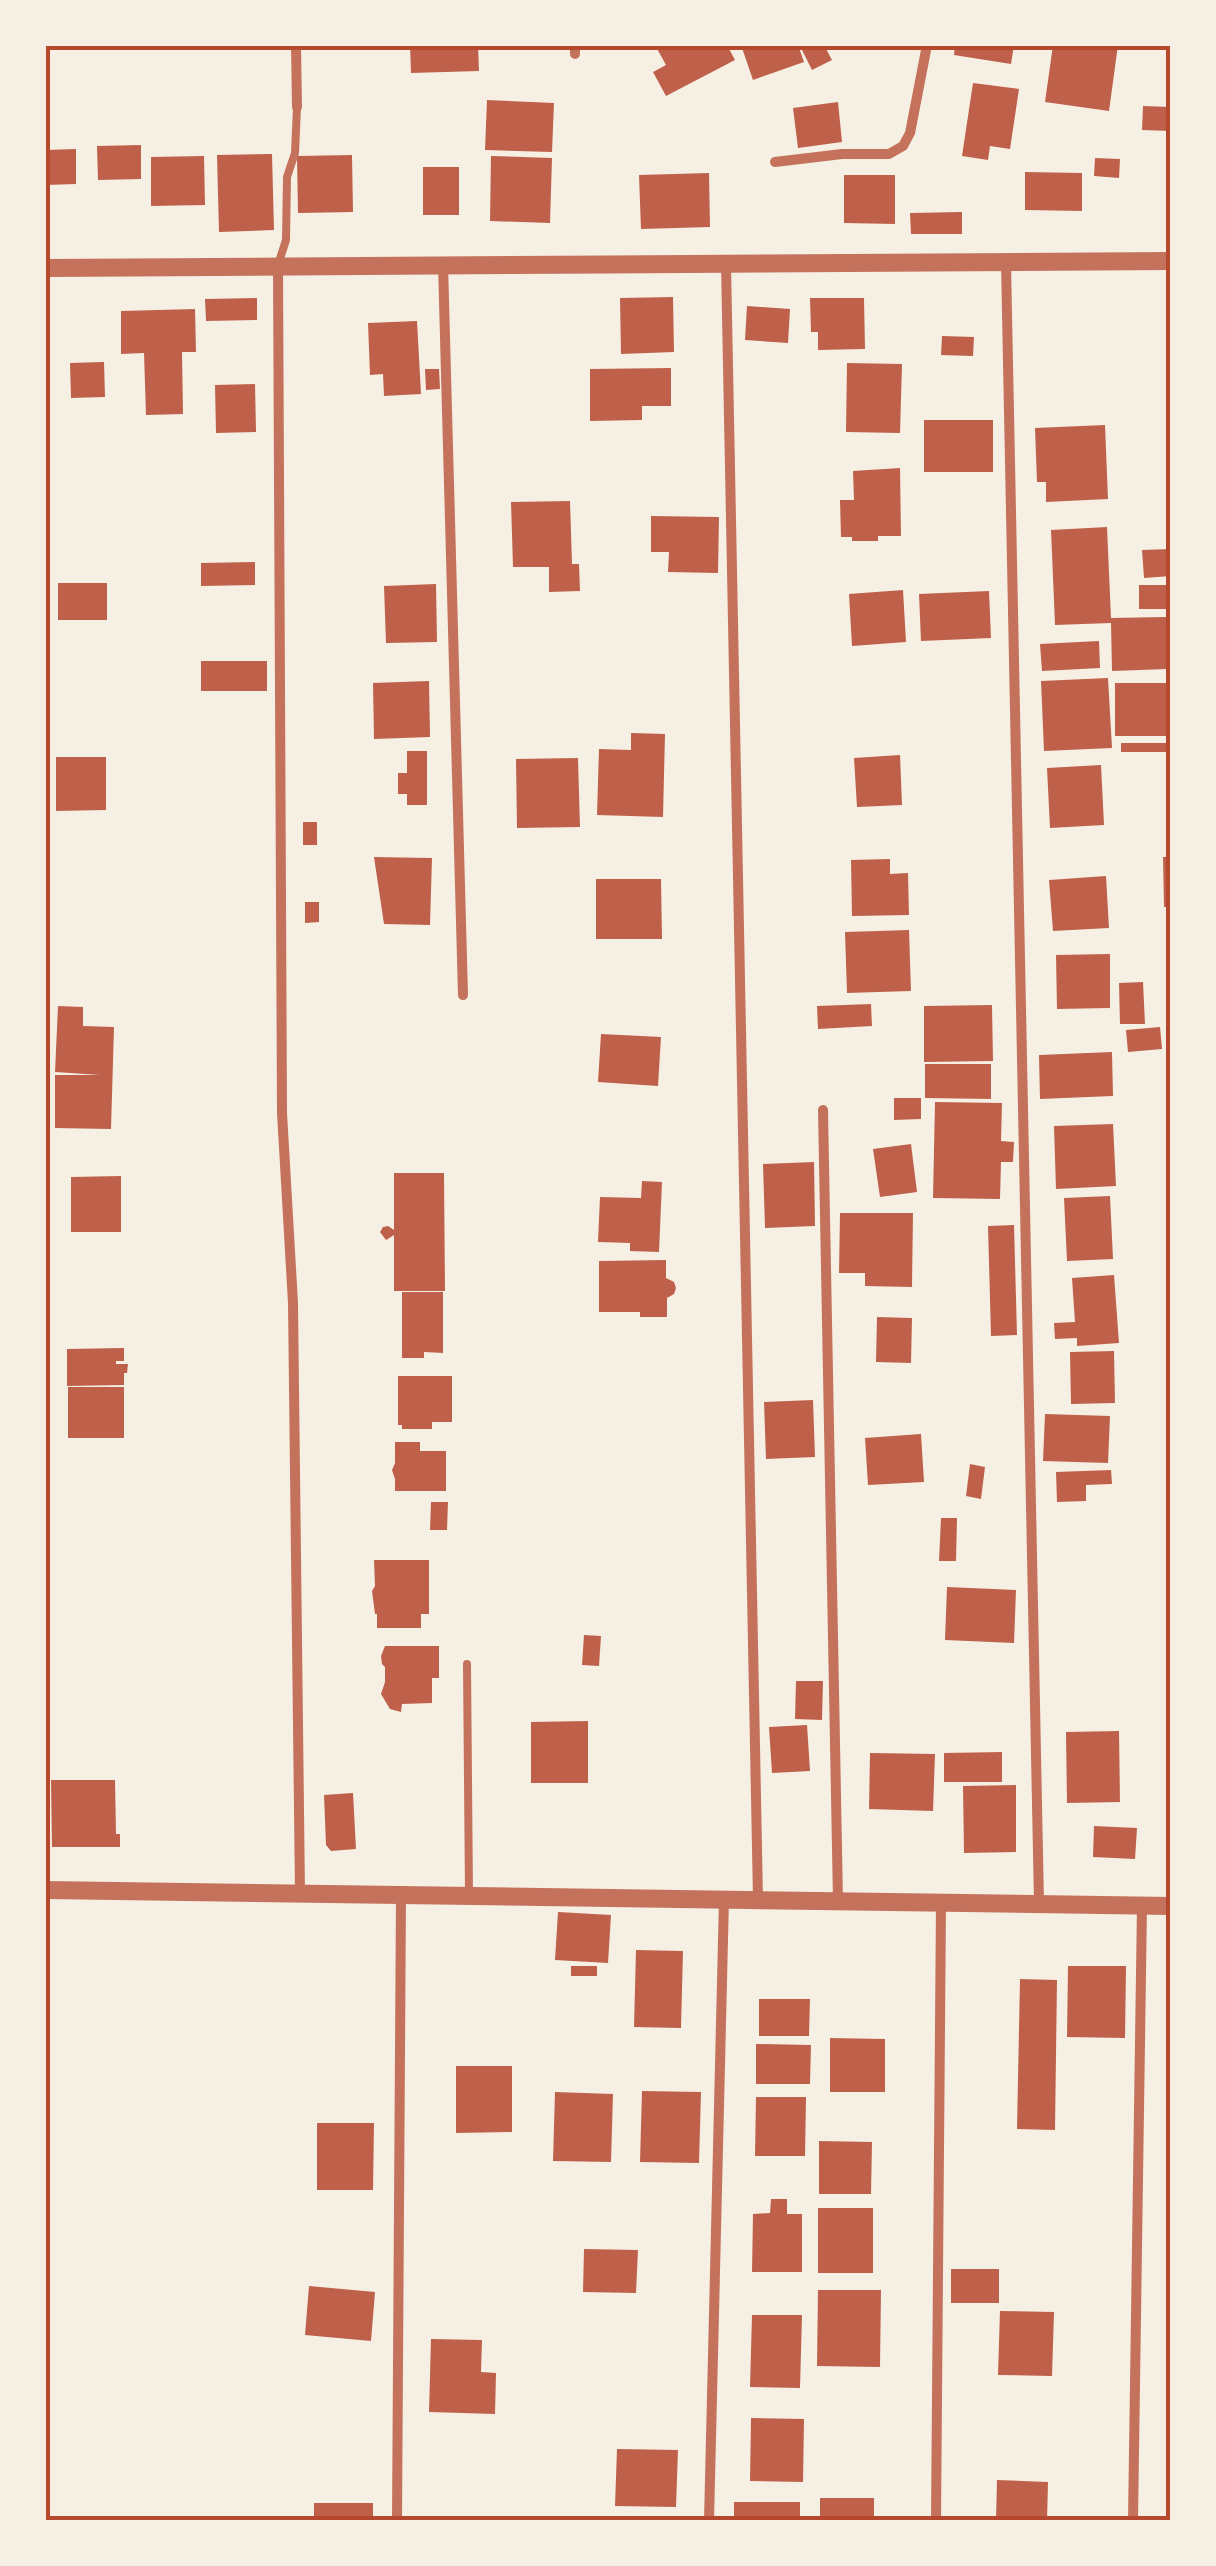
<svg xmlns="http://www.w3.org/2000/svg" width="1216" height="2566" font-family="Rubik,sans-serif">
	<rect width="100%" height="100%" fill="#f6efe4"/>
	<path fill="#bf614a" d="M410,45H478L479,71L411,73Z
		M655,45H727L735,60L666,96L653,72L666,65Z
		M741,45H798L804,62L753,80Z
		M807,45H824L832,60L812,70L801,48Z
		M955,45H1014L1011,64L954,55Z
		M1053,45H1118L1109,111L1045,102Z
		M973,83L1019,89L1010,149L990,146L988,160L962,156Z
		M487,100L554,103L552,152L485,150Z
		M838,102L842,142L798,148L793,108Z
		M1143,106L1171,107V131L1142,130Z
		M141,145V179L98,180L97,146Z
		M76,149V184L45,185V150Z
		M272,154L274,230L219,232L217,155Z
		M352,155L353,212L298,213L297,156Z
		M204,156L205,205L151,206V157Z
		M491,156L552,158L550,223L490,221Z
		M1095,158L1120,159L1119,178L1094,176Z
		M423,167H459V215H423Z
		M1025,172L1082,173V211L1025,210Z
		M709,173L710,227L641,229L639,175Z
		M844,175H895V224L844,223Z
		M962,212V234H911L910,213Z
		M673,297L674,352L621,354L620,298Z
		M257,298V320L206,321L205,299Z
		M810,298H864L865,349L818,350V332H811Z
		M747,306L790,309L788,343L745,340Z
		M195,309L196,352H182L183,414L146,415L144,353L121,354V311Z
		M417,321L421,394L384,396L383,374L370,375L368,323Z
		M942,336L974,337L973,356L941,355Z
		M104,362L105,397L71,398L70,363Z
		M847,363L902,364L900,433L846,432Z
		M671,368V406H642V420L590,421V369Z
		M425,369H439L440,389L426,390Z
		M255,384L256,432L216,433L215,385Z
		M924,420H993V472H924Z
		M1105,425L1108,499L1046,502V482H1037L1035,428Z
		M900,468L901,536H878V541H852V537H841L840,500H854L853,471Z
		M570,501L572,564H579L580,591L549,592V567H513L511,502Z
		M651,516L719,517L718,573L668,572L669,552H651Z
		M1107,527L1111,618L1166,617L1167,669L1112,671L1111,623L1055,625L1051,530Z
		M1171,549V576L1144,578L1142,550Z
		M255,562V585L201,586V563Z
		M58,583H107V620H58Z
		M436,584L437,642L386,643L384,586Z
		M1139,585H1171V609H1139Z
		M903,590L906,642L852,646L849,594Z
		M989,591L991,638L921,641L919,594Z
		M1099,641L1100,668L1042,671L1040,644Z
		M201,661H267V691H201Z
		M1108,678L1112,748L1044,751L1041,681Z
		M429,681L430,737L374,739L373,683Z
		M1115,683H1170V736H1115Z
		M631,733L665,734L663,817L597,815L599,749L631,750Z
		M1121,743H1171L1170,752H1121Z
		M407,751H427V805H407V794H398V773H407Z
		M900,755L902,805L857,807L854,758Z
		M56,757H106V810L56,811Z
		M578,758L580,827L517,828L516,759Z
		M1101,765L1104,825L1050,828L1047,768Z
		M303,822H317V845H303Z
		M374,857L432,858L430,925L384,924Z
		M1163,857H1171V907H1164Z
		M890,859V874L908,873L909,915L852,916L851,860Z
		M1106,876L1109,928L1053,931L1049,880Z
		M596,879H661L662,939H596Z
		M305,902H319V922L305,923Z
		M909,930L911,991L847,993L845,932Z
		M1110,954V1008L1057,1009L1056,955Z
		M1143,982L1145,1024H1120L1119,983Z
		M871,1004L872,1026L818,1029L817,1006Z
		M992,1005L993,1061L924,1062V1006Z
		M58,1006L83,1007V1026L114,1027L111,1129L55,1128V1075H100L55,1072Z
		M1160,1027L1162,1049L1128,1052L1126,1030Z
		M601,1034L661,1037L658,1086L598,1082Z
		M1112,1052L1113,1096L1040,1099L1039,1055Z
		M925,1064H991V1099L925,1098Z
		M894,1098H921V1119L894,1120Z
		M935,1102L1002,1103L1001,1141L1014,1142L1013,1162H1001L1000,1199L933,1198Z
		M1113,1124L1116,1186L1056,1189L1054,1126Z
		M911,1144L917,1192L880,1197L873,1149Z
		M814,1162L815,1226L765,1228L763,1164Z
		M394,1173H444L445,1291H394V1235L386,1240L380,1232L383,1227L388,1226L394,1230Z
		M121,1176V1232H71V1177Z
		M642,1181L662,1182L659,1252L630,1251V1243L598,1242L600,1197L641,1198Z
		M1110,1196L1113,1259L1067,1261L1064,1198Z
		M840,1213H913L912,1287L865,1286V1273H839Z
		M1014,1225L1017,1335L991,1336L988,1226Z
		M666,1260V1278L674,1282L676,1288L674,1294L667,1298V1317H640V1312H599V1261Z
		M1114,1275L1119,1343L1077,1346V1338L1055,1339L1054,1323L1075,1322L1072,1278Z
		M402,1292H443V1353L424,1352V1358H402Z
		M877,1317L912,1318L911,1363L876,1362Z
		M124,1348V1361H116V1364H128L127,1373H124V1385L67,1386V1349Z
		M1114,1351L1115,1403L1071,1404L1070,1352Z
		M398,1376H452V1422H432V1429H402V1425H398Z
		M68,1387H124V1438H68Z
		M813,1400L815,1457L766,1459L764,1402Z
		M1045,1414L1110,1416L1108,1463L1043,1461Z
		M921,1434L924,1482L868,1485L865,1438Z
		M395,1442H420V1451H446V1491H395V1479L392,1470L395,1463Z
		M970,1464L985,1467L981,1499L966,1496Z
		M1111,1470L1112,1484L1086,1485V1501L1057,1502L1056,1472Z
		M431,1502H448L447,1530H430Z
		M941,1518H957L956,1561H939Z
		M374,1560H429V1614H421V1628H377V1614H375L372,1591L375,1586Z
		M947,1587L1016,1590L1014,1643L945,1640Z
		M584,1635L601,1636L599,1666L582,1665Z
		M385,1646H439V1678H432V1703L402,1704L401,1712L390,1709L381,1694L385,1682V1667L382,1664L381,1656Z
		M796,1681H823L822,1720L795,1719Z
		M588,1721V1783H531V1722Z
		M807,1725L810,1771L772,1773L769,1727Z
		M1119,1731L1120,1802L1067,1803L1066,1732Z
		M1002,1752V1782H944V1753Z
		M870,1753L935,1754L933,1811L869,1809Z
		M51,1780H115L116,1834H120V1847H52Z
		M1016,1785V1852L964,1853L963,1786Z
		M353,1793L356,1849L331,1851L326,1845L324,1795Z
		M1094,1826L1137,1828L1135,1859L1093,1857Z
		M558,1912L611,1915L608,1963L555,1960Z
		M636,1950L683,1951L681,2028L634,2027Z
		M571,1966H597V1976H571Z
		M1068,1966H1126L1125,2038L1067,2037Z
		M1020,1979L1057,1980L1055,2130L1017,2129Z
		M759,1999H810L809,2036H759Z
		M830,2038L885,2039V2092H830Z
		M756,2044L811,2045L810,2084H756Z
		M456,2066H512V2132L456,2133Z
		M642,2091L701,2092L699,2163L640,2162Z
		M555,2092L613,2094L611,2162L553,2161Z
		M756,2097H806L805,2156H755Z
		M317,2123H374L373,2190H317Z
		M819,2141L872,2142L871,2194H819Z
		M771,2199H787V2214H802V2272H752L753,2214L770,2213Z
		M818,2208H873V2273H818Z
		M584,2249L638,2250L636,2293L583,2292Z
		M951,2269H999V2303H951Z
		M309,2286L375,2292L371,2341L305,2335Z
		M818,2290H881L880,2367L817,2366Z
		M1000,2311L1054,2312L1052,2376L998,2375Z
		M752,2315H802L800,2388L750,2387Z
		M431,2339L482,2340L481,2372L496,2373L495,2414L429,2412Z
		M751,2418L804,2419L803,2482L750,2481Z
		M617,2449L678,2450L676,2507L615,2506Z
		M997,2480L1048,2482L1047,2521H996Z
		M820,2498H874V2521H820Z
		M734,2502H800V2521H734Z
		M314,2503H373V2521H314Z"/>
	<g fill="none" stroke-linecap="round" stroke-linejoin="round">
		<path stroke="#c5725c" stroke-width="8" d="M278,265L286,240L287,177L295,153L297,107
			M467,1664L469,1895"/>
		<path stroke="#c5725c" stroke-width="10" d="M296,45L297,107
			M575,45V54
			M775,162L842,154H889L903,146L910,133L927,45
			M1006,263L1039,1903
			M443,264L463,995
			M726,264L758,1899
			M278,265L282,1113L293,1303L300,1894
			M823,1110L838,1901
			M397,2521L401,1894
			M709,2521L724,1899
			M936,2521L941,1903
			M1133,2521L1142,1905"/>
		<path stroke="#c5725c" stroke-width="18" d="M45,268C420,263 796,266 1171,261
			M45,1890L1171,1906"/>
	</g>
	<rect width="1216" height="2566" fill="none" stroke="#f6efe4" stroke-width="95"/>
	<rect x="48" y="48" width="1120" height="2470" fill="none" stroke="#b5482f" stroke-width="4"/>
</svg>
